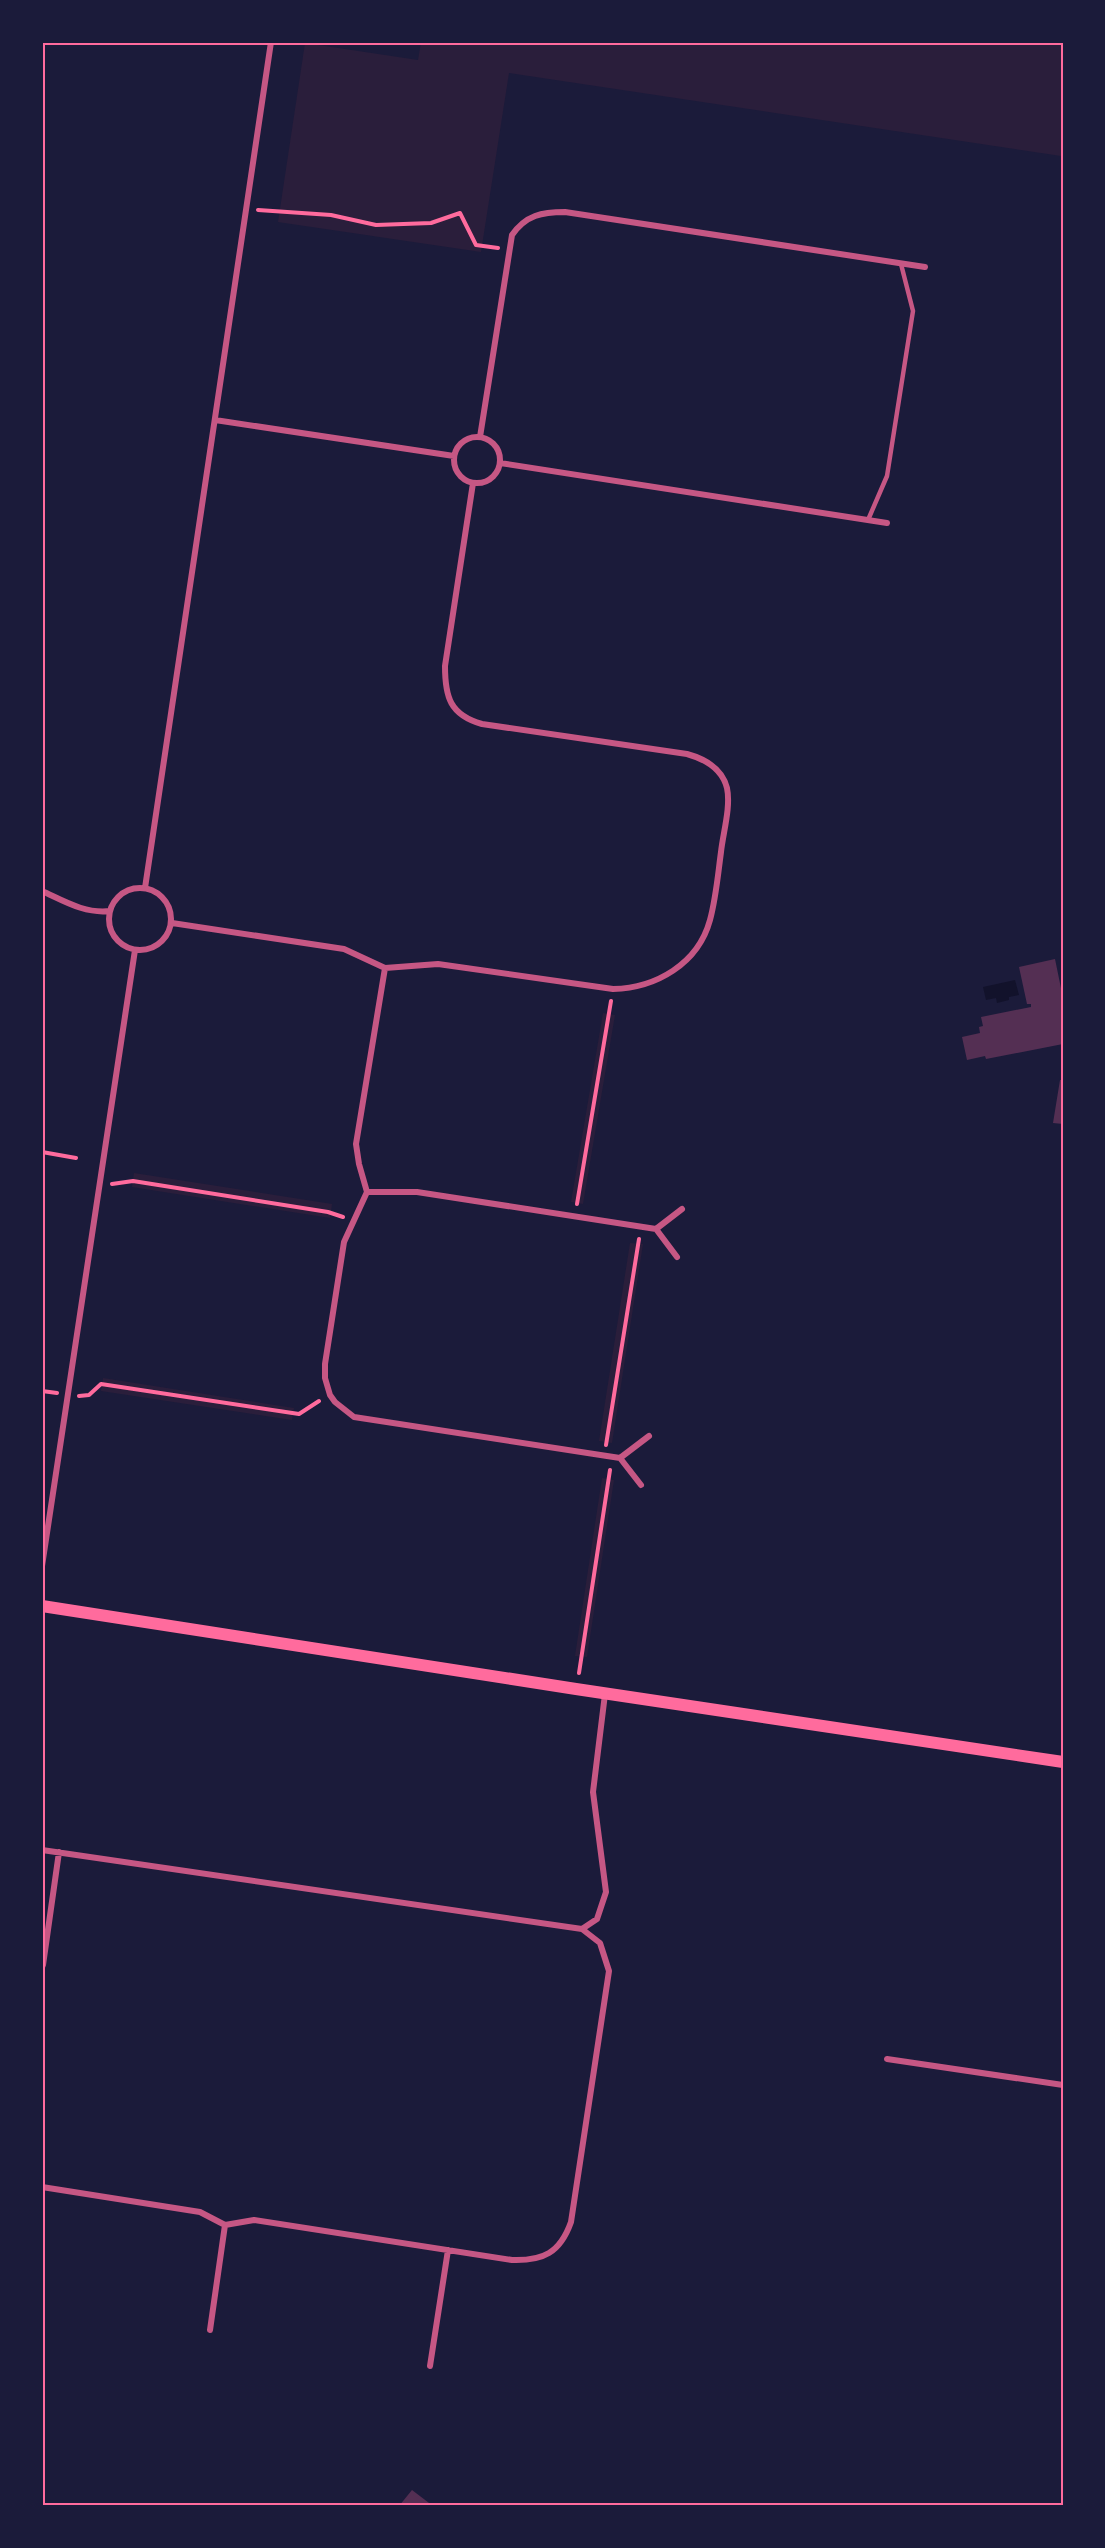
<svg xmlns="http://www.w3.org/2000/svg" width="1105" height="2548" font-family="'IBM Plex Sans',sans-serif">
	<rect width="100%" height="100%" fill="#1b1b3a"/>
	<path fill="#2a1e3b" d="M421,42H1063V141L1061,156L509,73L481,252L278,222L305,43L418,60Z
		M603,1013L615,1015L583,1204L571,1202Z
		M134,1173L332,1204L330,1218L132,1187Z
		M630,1243L643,1244L612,1443L599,1441Z
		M103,1378L294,1408L292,1420L101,1391Z
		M602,1478L614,1480L587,1657L575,1656Z"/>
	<path fill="#12122b" d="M1015,980L1019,995L1009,997V1000L997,1003L996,998L986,1000L983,987Z"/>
	<path fill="#542f53" d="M1055,959L1063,998V1044L986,1059L985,1056L967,1060L962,1037L980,1033L979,1027L983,1026L981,1017L1031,1007V1004H1027L1019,967Z
		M1060,1080H1063V1124L1053,1123Z
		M412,2490L433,2506H399Z"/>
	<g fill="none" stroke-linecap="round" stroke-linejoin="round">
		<path stroke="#ff6b9d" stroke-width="4" d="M258,210L331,215L376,225L431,223L460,213L476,245L498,248
			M42,1152L76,1158
			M112,1184L133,1181L328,1212L343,1217
			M577,1204L611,1001
			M42,1391L57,1393
			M79,1396L89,1395L101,1384L299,1414L319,1401
			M606,1445L639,1239
			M579,1673L610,1470"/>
		<path stroke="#c65784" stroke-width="4.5" d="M868,520L887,476L913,311L901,264"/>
		<path stroke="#c65784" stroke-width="6" d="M215,420L454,456
			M480,437L512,235C526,215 542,212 565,212L925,267
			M454 460a23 23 0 1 1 46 0a23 23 0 1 1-46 0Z
			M500,463L887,523
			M109 919a31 31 0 1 1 62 0a31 31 0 1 1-62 0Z
			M145,888L271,42
			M42,891C64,901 85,914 110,911
			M172,923L344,949L385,968L438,964L613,989C656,988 698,964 710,920C716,898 718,874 721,852C723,833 731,807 727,788C722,768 705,759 687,754L482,724C450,715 445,697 445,666L473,483
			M385,968L356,1144L359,1164L367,1192L344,1242L325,1364V1378L330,1395L335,1402L354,1417L620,1458
			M367,1192H417L656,1229
			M677,1257L656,1229L682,1209
			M641,1485L620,1458L649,1436
			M42,1566L135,950
			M42,1850L582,1929
			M43,1965L59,1852
			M887,2059L1063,2085
			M42,2187L200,2212L225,2225L254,2220L512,2260C543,2261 560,2253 571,2222L609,1971L600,1943L582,1929L597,1919L606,1892L593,1792L605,1694
			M210,2330L225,2225
			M430,2366L448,2250"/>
		<path stroke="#ff6b9d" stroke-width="12" d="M42,1606L576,1689L1063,1762"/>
	</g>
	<rect width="1105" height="2548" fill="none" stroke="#1b1b3a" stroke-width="87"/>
	<rect x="44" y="44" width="1018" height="2460" fill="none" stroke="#ff6b9d" stroke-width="2"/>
</svg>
